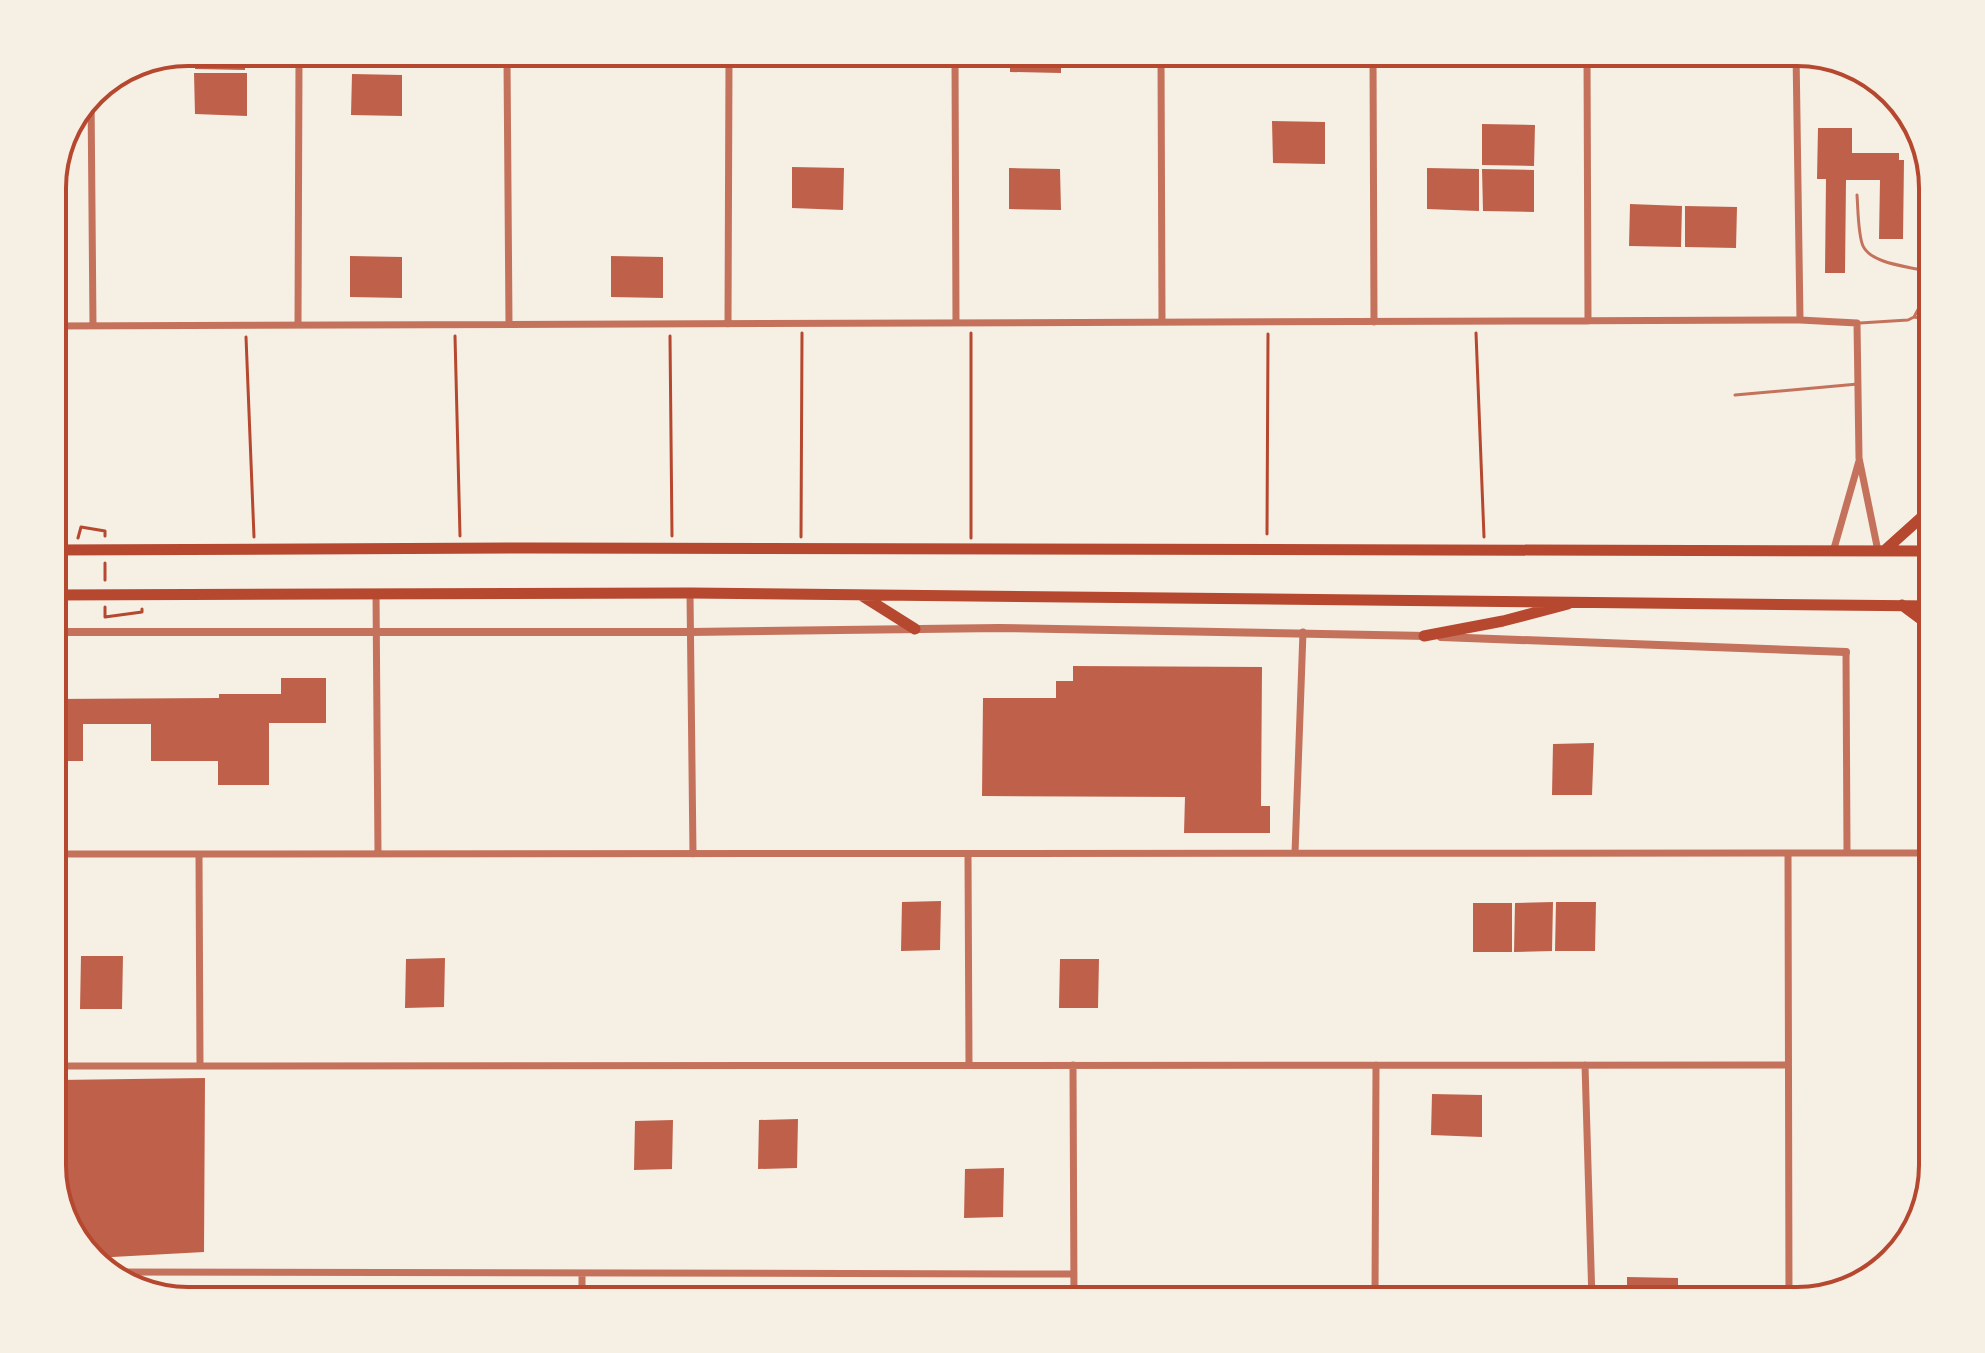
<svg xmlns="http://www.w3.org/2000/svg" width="1985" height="1353" font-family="'Libre Baskerville',serif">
	<rect width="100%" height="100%" fill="#f6efe4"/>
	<path fill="#bf614a" d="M1010,57H1061V73L1010,72Z
		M195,62H245V70L195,69Z
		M194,73H247V116L195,114Z
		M352,74L402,75V116L351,115Z
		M1272,121L1325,122V164L1273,163Z
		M1482,124L1535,125L1534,166L1482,165Z
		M1818,128H1852V153H1899V160H1904L1903,239H1879L1880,180H1846L1845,273H1825L1826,179H1817Z
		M792,167L844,168L843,210L792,208Z
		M1009,168L1060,169L1061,210L1009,209Z
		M1427,168L1479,169V211L1427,209Z
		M1482,169L1534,170V212L1483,211Z
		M1630,204L1682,206L1681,247L1629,246Z
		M1685,206L1737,207L1736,248L1685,247Z
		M350,256L402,257V298L350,297Z
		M611,256L663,257V298L611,297Z
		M1073,666L1262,667L1261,806H1270V833H1184L1185,797L982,796L983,698H1056V681H1073Z
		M281,678H326V723H269V785H218V761H151V724H83V761H53V699L219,698V694H281Z
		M1594,743L1592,795H1552L1553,744Z
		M941,901L940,950L901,951L902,902Z
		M1553,902L1552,951L1514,952L1515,903Z
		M1556,902H1596L1595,951H1555Z
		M1473,903H1512V952H1473Z
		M81,956H123L122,1009H80Z
		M445,958L444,1007L405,1008L406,959Z
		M1060,959H1099L1098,1008H1059Z
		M205,1078L204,1252L94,1258L70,1233L67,1223L58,1080Z
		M1432,1094L1482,1095V1137L1431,1135Z
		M798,1119L797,1168L758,1169L759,1120Z
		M673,1120L672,1169L634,1170L635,1121Z
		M1004,1168L1003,1217L964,1218L965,1169Z
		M1627,1277L1678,1278V1301H1627Z
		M652,1293V1301H597V1295Z"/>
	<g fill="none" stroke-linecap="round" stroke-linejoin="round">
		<path stroke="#b5482f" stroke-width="3" d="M971,333V538
			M1476,333L1484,537
			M455,336L460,536
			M670,336L672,536
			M246,337L254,537
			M1267,534L1268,334
			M801,537L802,333
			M78,538L81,527L105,531V536
			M105,563V580
			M105,607V617L142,612V609"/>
		<path stroke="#c5725c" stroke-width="3" d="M1857,195C1858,208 1858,235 1863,246C1871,263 1905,266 1921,270
			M1914,317L1933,320
			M1860,323L1908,320L1914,317L1920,306V133
			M1735,395L1858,384"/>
		<path stroke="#c5725c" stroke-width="7" d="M1796,52L1800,320L1857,323L1859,458L1878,551
			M1587,53L1588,321
			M1373,55L1374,322
			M1161,56L1162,322
			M955,57L956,323
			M507,60L509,324
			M91,95L93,326
			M728,324L729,59
			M298,325L299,61
			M52,326L1800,320
			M1833,552L1859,461
			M376,593L378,854
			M690,593L693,854
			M1846,652L1847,853
			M1295,853L1303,632
			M1788,853L1789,1301
			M52,854L1933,853
			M199,854L200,1066
			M968,854L969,1065
			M1073,1065L1074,1301
			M1585,1065L1592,1301
			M52,1066L1788,1065
			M107,1272L1074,1274
			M582,1273V1301
			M1375,1301L1376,1065"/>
		<path stroke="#c5725c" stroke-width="8" d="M52,632H691L999,628L1427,636
			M1441,637L1846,652"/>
		<path stroke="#b5482f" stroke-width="11" d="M52,550L534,548L1933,551
			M1884,551L1933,507
			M52,595L690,593L1933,606
			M861,595L915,629
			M1902,605L1933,628
			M1424,636L1503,621L1568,604"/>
	</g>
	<path d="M0 0H1985V1353H0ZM188 66H1797A122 122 0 0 1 1919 188V1165A122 122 0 0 1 1797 1287H188A122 122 0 0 1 66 1165V188A122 122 0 0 1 188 66Z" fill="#f6efe4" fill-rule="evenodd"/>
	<path fill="none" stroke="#b5482f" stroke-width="4" d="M188 66H1797A122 122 0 0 1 1919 188V1165A122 122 0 0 1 1797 1287H188A122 122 0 0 1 66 1165V188A122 122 0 0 1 188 66Z"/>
</svg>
